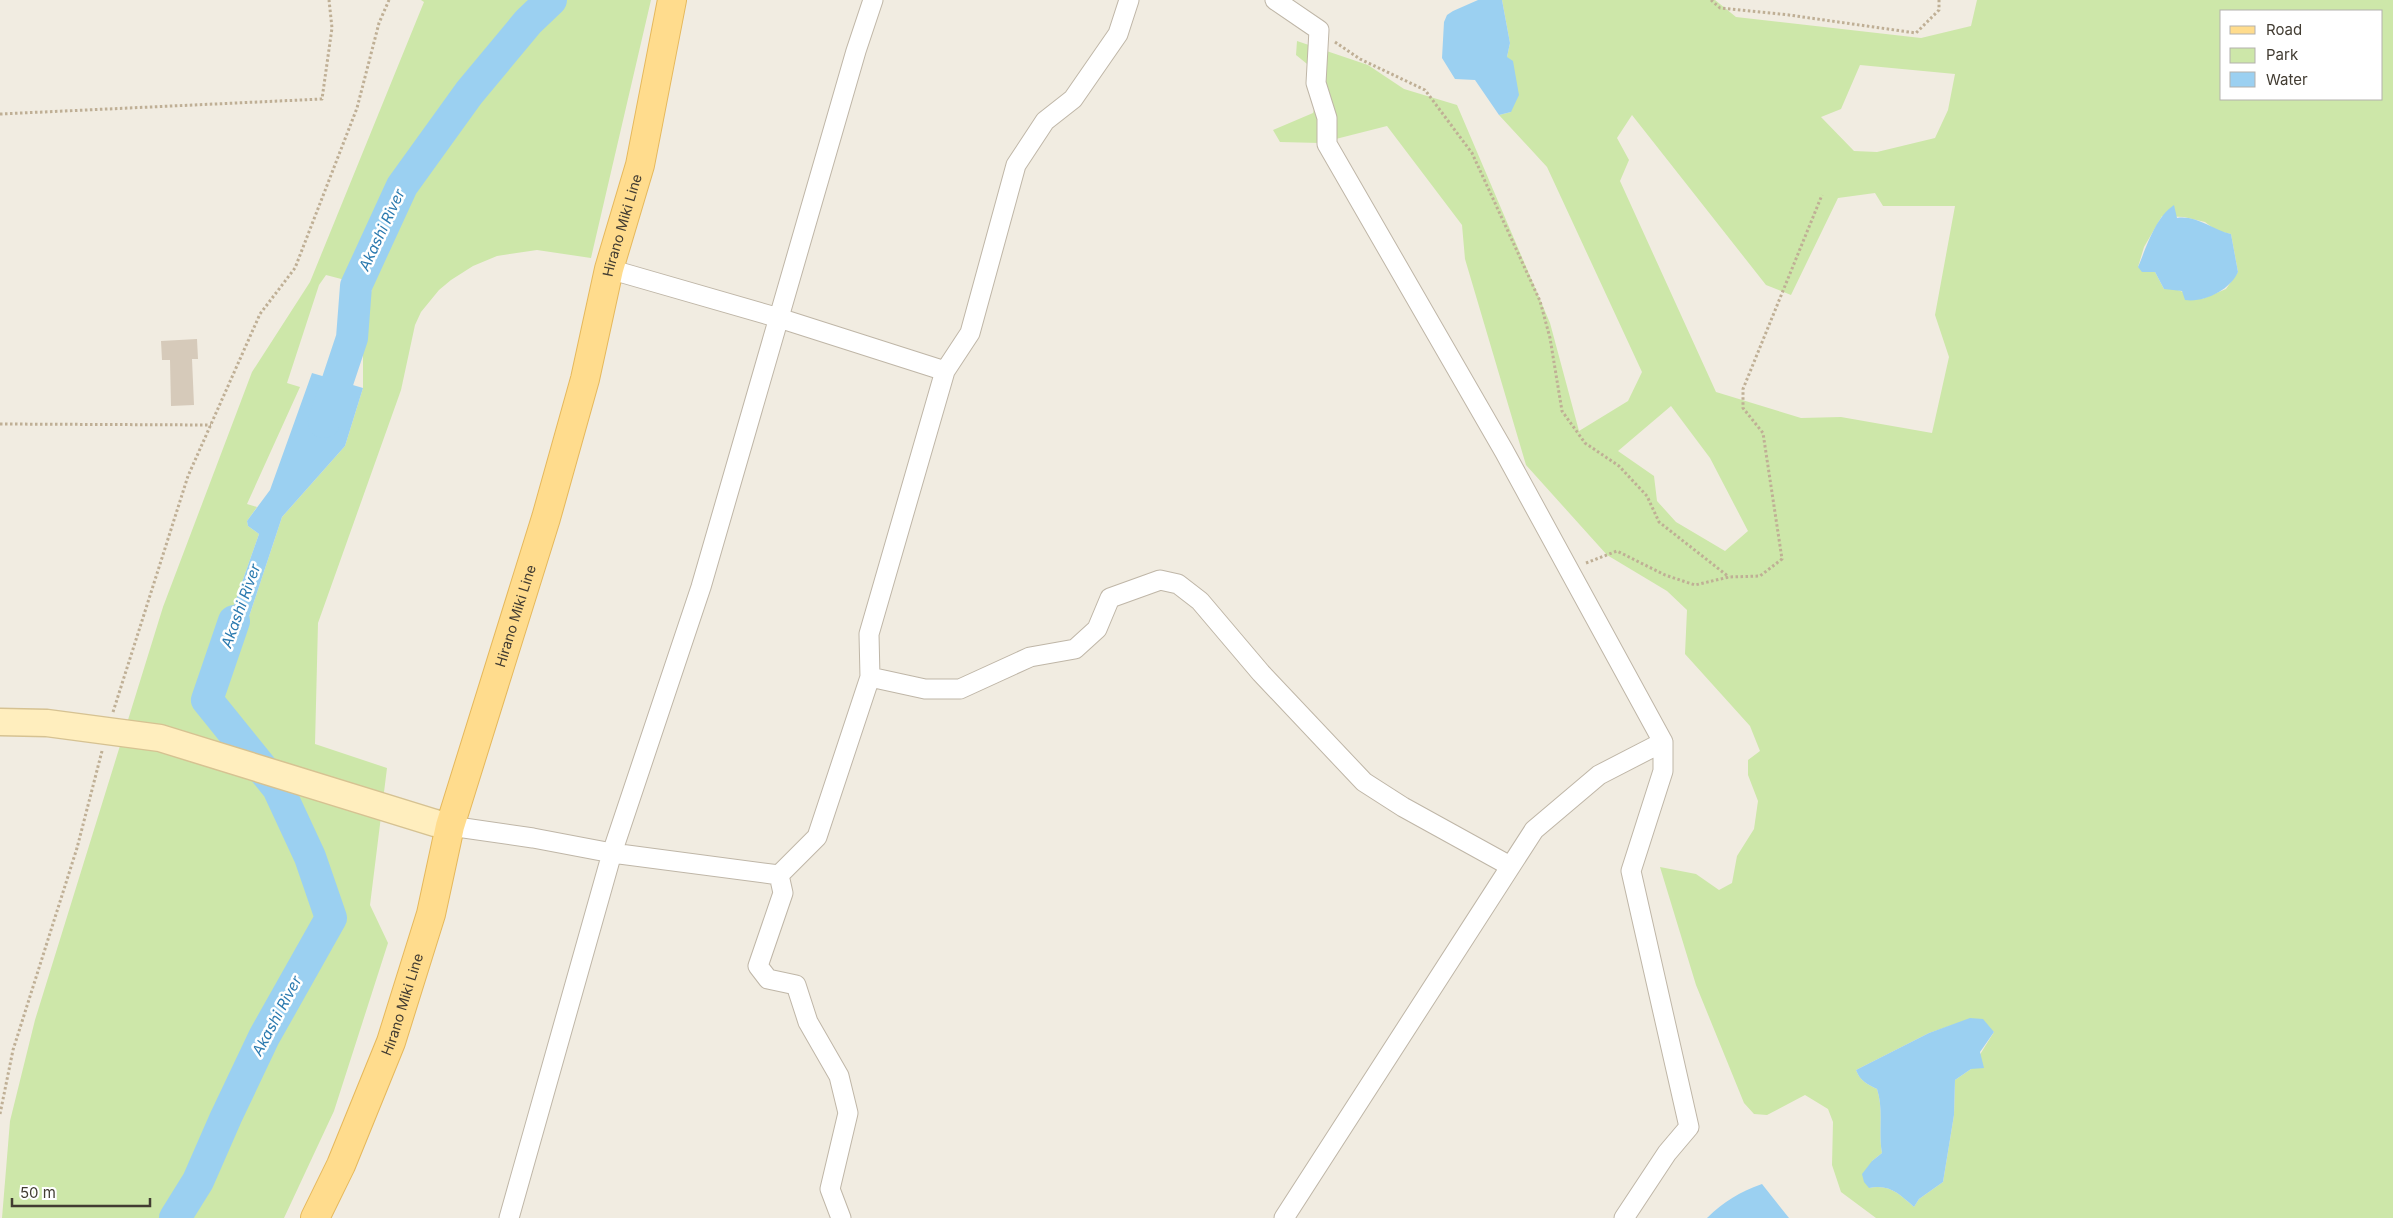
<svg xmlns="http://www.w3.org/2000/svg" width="2393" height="1218" font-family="Inter,sans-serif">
	<rect width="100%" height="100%" fill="#f1ece1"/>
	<path fill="#cde7a9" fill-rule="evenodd" d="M421,0H651L591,258L537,250L497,256L473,266L451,280L439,290L421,312L415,325L401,390L318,623L315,744L387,768L370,905L388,943L334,1111L284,1218H2L10,1121L35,1020L163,607L252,372L310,282L424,2ZM326,275L372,287L363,337V388L345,446L282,517L240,644L227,666L214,662L259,534L248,526L247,521L257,507L247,504L300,387L287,383L319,285Z
		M1502,0H1715L1736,17L1921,38L1971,26L1977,0H2393V1218H1876L1841,1192L1832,1165L1833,1122L1828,1109L1805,1095L1767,1115L1754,1114L1744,1103L1696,985L1660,867L1696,874L1719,890L1732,883L1737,856L1754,829L1758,801L1748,775V760L1760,751L1750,726L1685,654L1687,610L1667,591L1607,555L1526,465L1465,259L1462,225L1387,126L1320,143L1280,142L1273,130L1313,113L1317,99V72L1296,55L1297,41L1368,65L1404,89L1457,105L1550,323L1579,431L1628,401L1642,372L1547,167L1499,115L1511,112L1507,57L1510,43ZM2222,11H2382V99H2222ZM1860,65L1955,74L1948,110L1935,138L1877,152L1854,151L1821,117L1841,109ZM1632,115L1766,285L1791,295L1838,198L1875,193L1883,206H1955L1935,315L1949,357L1932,433L1841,417L1801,418L1716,392L1620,181L1629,160L1617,138ZM2162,216L2184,217L2205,222L2217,231L2231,234L2238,272L2226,289L2202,299L2175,289H2164L2155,272L2138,267L2144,247ZM1671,406L1710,458L1748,531L1725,551L1676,522L1657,501L1654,476L1618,451ZM1970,1019L1994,1032L1971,1069L1955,1080L1954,1115L1943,1182L1919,1199L1914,1207C1899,1194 1890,1184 1869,1188L1872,1161L1882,1153C1878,1131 1884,1111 1877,1089C1867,1084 1860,1081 1856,1070L1929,1033Z"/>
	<path fill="#9bd0f1" d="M1478,0H1502L1510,43L1507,57L1513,61L1519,95L1511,112L1499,115L1475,80L1455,79L1442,58L1444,22L1447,15L1453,11Z
		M2174,205L2177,218C2197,215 2212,230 2231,234L2238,272C2230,290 2204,303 2185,300L2182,291L2164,289L2155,272H2142L2138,267C2147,246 2155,218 2174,205Z
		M312,373L363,388L345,446L282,517L240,644L227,666L214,662L259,534L248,526L247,521L270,490Z
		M1970,1018L1983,1019L1994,1032L1980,1052L1984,1068L1971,1069L1955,1080L1954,1115L1943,1182L1919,1199L1914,1207C1899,1194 1890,1184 1869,1188L1864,1182L1862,1174L1872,1161L1882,1153C1878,1131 1884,1111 1877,1089C1867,1084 1860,1081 1856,1070L1929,1033Z
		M1762,1184L1789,1218H1707C1724,1201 1740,1192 1762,1184Z"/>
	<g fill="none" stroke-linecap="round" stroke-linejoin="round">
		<path stroke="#9bd0f1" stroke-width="32" d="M324,422L352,338L356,286L402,186L469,93L528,22L551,0
			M175,1218L198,1181L226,1117L264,1037L331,918L310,857L278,788L207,700L234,621"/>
	</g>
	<path fill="#d6caba" d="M197,339L198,359H192L194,405L171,406L170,360H162L161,341Z"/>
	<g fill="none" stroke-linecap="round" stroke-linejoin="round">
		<g stroke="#bfb6a7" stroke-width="21">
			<path id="street" d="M1275,0L1319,30L1316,83L1327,118V144L1504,451L1663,742V771L1631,871L1689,1127L1667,1153L1624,1218
				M609,269L779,318L945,371
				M870,677L925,689H960L1030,657L1075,649L1097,629L1110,598L1160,580L1178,584L1200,601L1261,673L1364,782L1403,807L1510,866
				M450,826L533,838L612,853L779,875
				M779,875L817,837L870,677L869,634L945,371L970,333L1016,165L1045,121L1073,99L1118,34L1129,0
				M779,875L783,893L758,966L768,979L796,985L808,1022L839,1076L848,1113L830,1189L841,1218
				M509,1218L612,853L701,587L856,51L873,0
				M1284,1218L1534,830L1599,775L1663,742"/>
		</g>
		<g stroke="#d6c292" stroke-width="29">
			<path id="secondary" d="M0,722L47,723L160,738L435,823L450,826"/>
		</g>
		<g stroke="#e5b85c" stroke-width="30">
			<g id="primary">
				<path id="s1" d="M315,1218L341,1165L391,1042L431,914L450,826L546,518L585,379L609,269L640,165L672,0"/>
			</g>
		</g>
		<path stroke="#bfaf95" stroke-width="3" stroke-dasharray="2.5 2.5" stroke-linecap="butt" d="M1711,0L1720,8L1789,15L1916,33L1939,10V0
			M1335,42L1360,59L1425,90L1472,153L1540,301L1550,338L1562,411L1585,443L1619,466L1647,496L1659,522L1729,577
			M0,114L322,99L332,28L329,0
			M0,424L211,425
			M1586,563L1617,551L1665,575L1695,585L1729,577L1760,576L1782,559L1763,433L1743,408V389L1822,195
			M113,712L188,476L260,314L295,268L357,108L379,23L389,0
			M0,1114L13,1050L77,848L102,751"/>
		<use href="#street" stroke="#fff" stroke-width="19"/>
		<use href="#secondary" stroke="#ffeebe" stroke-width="26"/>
		<use href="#primary" stroke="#ffdc8d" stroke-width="28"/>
	</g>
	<g text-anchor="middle" stroke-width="5" stroke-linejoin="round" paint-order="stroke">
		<g font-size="14" fill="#423c32" stroke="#fff">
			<text dy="5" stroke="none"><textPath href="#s1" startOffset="1041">Hirano Miki Line</textPath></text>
			<text dy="5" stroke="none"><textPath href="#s1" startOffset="636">Hirano Miki Line</textPath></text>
			<text dy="5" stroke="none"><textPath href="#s1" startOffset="231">Hirano Miki Line</textPath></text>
		</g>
		<g font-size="15" font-style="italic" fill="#2b7aaf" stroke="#fff">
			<text transform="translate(382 230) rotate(-65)" y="5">Akashi River</text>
			<text transform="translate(241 606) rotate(-70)" y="5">Akashi River</text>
			<text transform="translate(277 1016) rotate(-62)" y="5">Akashi River</text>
		</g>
	</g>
	<rect x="2220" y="10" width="162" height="90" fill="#ffffff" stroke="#b3b1ad"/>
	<rect x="2230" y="26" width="25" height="8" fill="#ffdc8d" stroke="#b3b1ad"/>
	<text x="2266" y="35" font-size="15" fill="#423c32">Road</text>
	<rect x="2230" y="48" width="25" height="15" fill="#cde7a9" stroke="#b3b1ad"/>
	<text x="2266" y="60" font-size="15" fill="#423c32">Park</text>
	<rect x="2230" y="72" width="25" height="15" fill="#9bd0f1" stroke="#b3b1ad"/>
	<text x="2266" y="85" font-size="15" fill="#423c32">Water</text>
	<path d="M12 1198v8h138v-8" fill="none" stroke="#423c32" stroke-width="2.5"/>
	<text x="20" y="1198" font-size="15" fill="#423c32" stroke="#ffffff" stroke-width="4" paint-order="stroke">50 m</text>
</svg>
